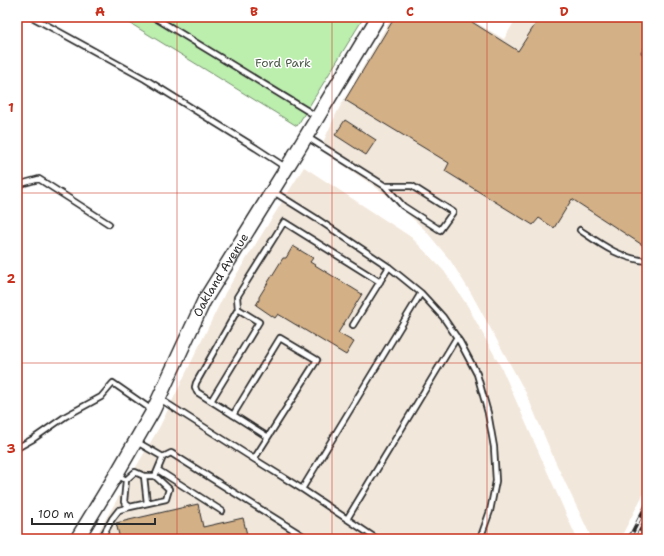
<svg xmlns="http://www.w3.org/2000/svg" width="664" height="556" font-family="'Shantell Sans',sans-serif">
	<rect width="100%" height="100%" fill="#fff"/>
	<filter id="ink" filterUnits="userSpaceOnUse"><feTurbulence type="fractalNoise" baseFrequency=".025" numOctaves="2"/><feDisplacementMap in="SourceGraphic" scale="8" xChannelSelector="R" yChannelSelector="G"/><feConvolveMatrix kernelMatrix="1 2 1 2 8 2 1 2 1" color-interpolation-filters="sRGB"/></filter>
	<g filter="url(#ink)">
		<path fill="#f2e7db" d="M392,17H466L504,39L517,17H647V487L620,539H592L555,461L526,393L471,293L450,260L425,230L387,195L320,149L337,112Z
			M304,167L411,237L444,271L467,305L502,369L577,539H94L160,426L225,293Z"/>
		<path fill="#bceeae" stroke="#748c6c" d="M120,17H364L297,126Z"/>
		<path fill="#d4b086" stroke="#2b2b2b" d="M395,17H464L518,51L540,17H647V42L641,53L647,57V248L572,199L554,228L539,218L533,225L445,171L449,163L345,100Z
			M345,120L376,140L366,155L335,135Z
			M293,246L313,258L310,262L362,294L338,333L354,342L346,355L278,314L275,318L256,305L259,300V297L283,258H286Z
			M198,504L203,527L243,518L248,539H120L116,523Z"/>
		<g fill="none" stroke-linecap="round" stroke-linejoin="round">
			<g stroke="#2b2b2b" stroke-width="8">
				<path id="lane" d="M32,17L145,79L256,148L285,167
					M154,17L316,116
					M307,137L385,186H412L453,212L440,230L403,206L385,186
					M17,185L39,179L109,224
					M580,230C602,245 619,258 647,261
					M421,293L443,317L460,342L477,374L488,413L494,447L496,481L490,511L480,539
					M353,325L389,267
					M160,399L254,459L302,489L421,293L389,267L317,219L274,192
					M211,401L259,322L238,309
					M233,415L280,338L317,360L254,459
					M268,437L197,392L195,387L196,383L238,309L237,297L284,222L380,282
					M137,442L163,457L171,453L308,539
					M17,448L33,439L66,416L101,397L113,383L152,410
					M158,470L222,511
					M117,475L126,480L124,502L130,507L166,499L169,489L155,476L163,457
					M144,476L147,503
					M126,480L135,472L144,476H155
					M302,489L377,539
					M347,519L457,337
					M101,539L112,519L119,510L130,507"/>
			</g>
			<g stroke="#2b2b2b" stroke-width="16">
				<g id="secondary">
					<path id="s1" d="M77,539L116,475L153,411L204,301L299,148L378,17"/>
				</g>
			</g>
			<use href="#lane" stroke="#fff" stroke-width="4.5"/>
			<use href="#secondary" stroke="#fff" stroke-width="13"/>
			<g stroke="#2b2b2b" stroke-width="4">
				<path id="rail" d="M629,539L647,504
					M636,539L647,518"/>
			</g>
			<use href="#rail" stroke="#fff" stroke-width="2.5" stroke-dasharray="8" stroke-linecap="butt"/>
		</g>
	</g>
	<path fill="none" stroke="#c8321e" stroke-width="1" stroke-opacity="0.55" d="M177,17V539M332,17V539M487,17V539M17,193H647M17,363H647"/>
	<g text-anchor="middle" stroke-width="3" stroke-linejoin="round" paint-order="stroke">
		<g font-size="12" fill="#4f5c4c" stroke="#fff">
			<text x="283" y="67">Ford Park</text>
		</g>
		<g font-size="12" fill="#2b2b2b" stroke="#fff">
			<text dy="4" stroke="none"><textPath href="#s1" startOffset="301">Oakland Avenue</textPath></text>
		</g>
	</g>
	<rect width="664" height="556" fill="none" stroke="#fff" stroke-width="44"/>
	<path d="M32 518v6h123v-6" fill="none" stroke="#2b2b2b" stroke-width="2"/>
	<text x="38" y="518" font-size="12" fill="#2b2b2b" stroke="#ffffff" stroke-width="3" paint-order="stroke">100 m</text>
	<rect x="22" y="22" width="620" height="512" fill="none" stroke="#c8321e" stroke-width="1.5"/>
	<g font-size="13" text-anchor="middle" font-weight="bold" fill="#c8321e">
		<text x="100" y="16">A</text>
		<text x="254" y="16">B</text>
		<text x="410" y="16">C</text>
		<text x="564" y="16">D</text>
		<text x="11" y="112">1</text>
		<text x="11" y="283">2</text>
		<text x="11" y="453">3</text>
	</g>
</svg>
